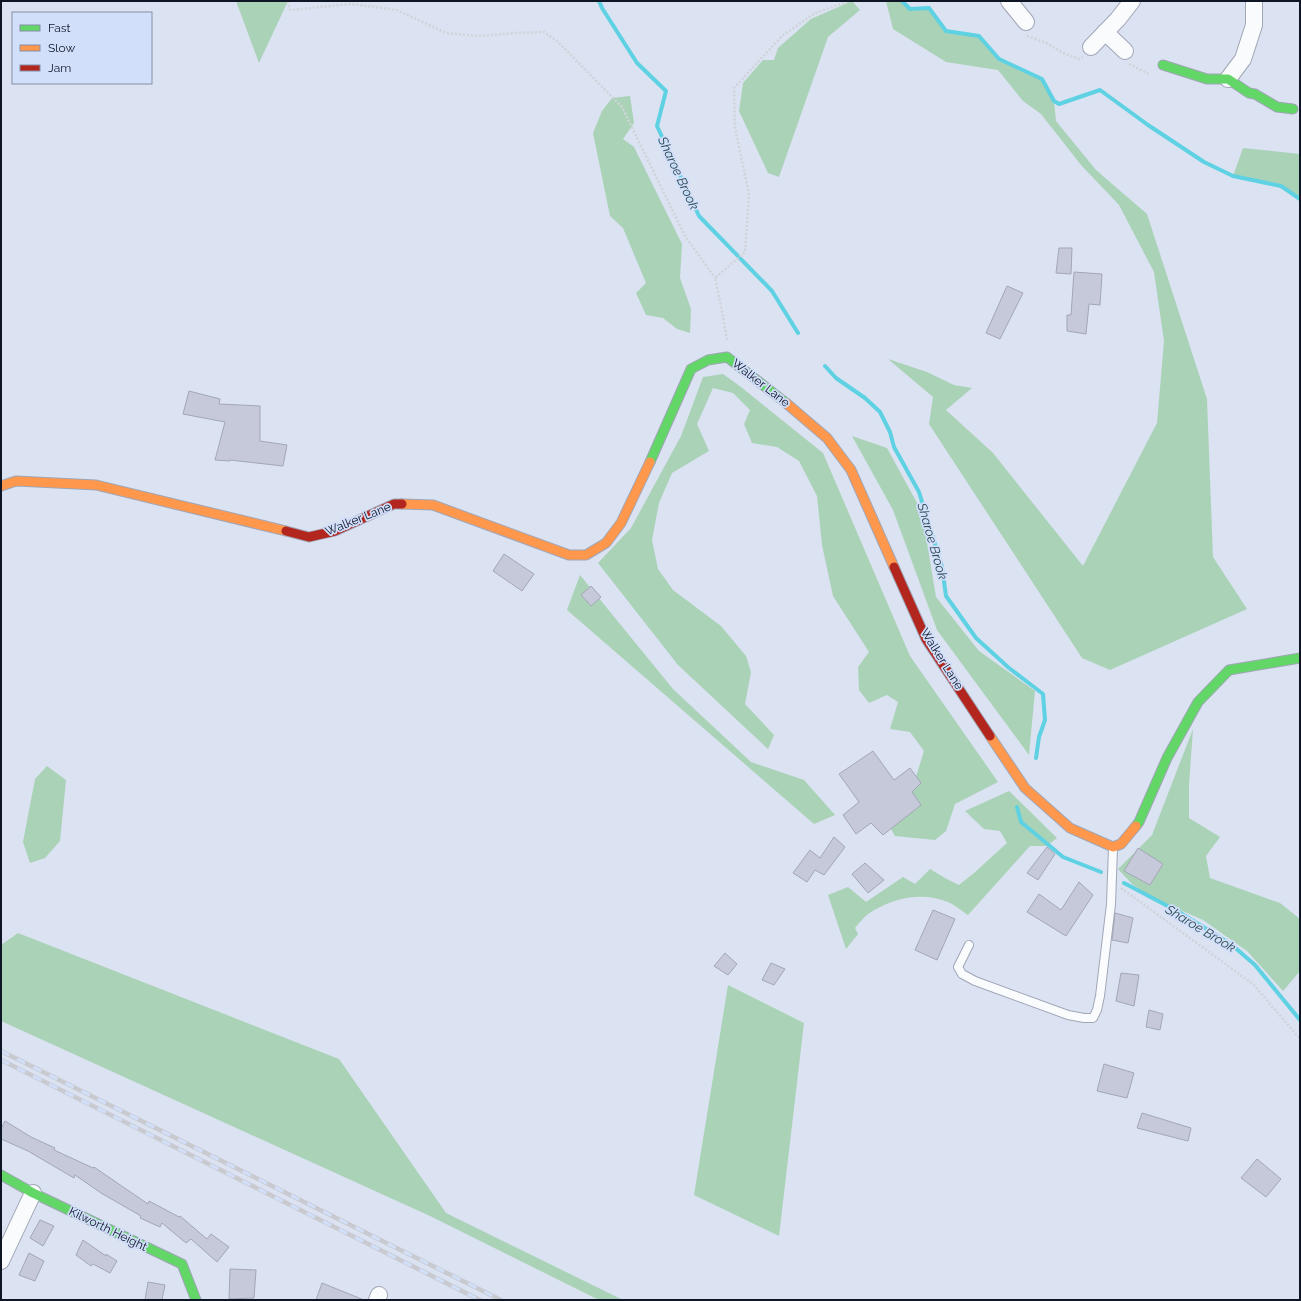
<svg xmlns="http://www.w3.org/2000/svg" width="1301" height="1301" font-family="Raleway,sans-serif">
	<rect width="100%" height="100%" fill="#dbe2f2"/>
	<path fill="#aad2b7" d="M236,1H288L259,63Z
		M852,1L860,10L828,37L779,177L768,173L739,111L743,83L763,60H774L778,48L811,19Z
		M886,1H902L910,9L929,8L946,31L979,36L999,59L1042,79L1054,101L1056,121L1096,170L1147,214L1207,399L1213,557L1247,609L1110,670L1082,658L929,424L933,397L888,359L927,372L954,385L972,388L946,410L993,453L1083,566L1157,423L1164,341L1154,272L1119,205L1081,165L1041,114L1023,101L998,70L946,62L893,29Z
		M630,96L634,123L623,139L634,147L682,244L680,278L691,309L690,333L677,329L663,318L646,315L636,293L646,283L623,228L610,216L593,133L602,111L612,98Z
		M1243,148L1300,154V199L1281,186L1233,176Z
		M723,374L741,387L823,453L910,656L998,782L955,804L946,831L935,840L895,836L890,827L918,808L910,796L924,751L910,732L890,729L898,702L887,695L869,703L859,690L858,667L869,652L833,596L822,545L817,496L799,461L777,447L752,443L744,424L750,410L733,393L713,388L697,424L709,451L672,473L659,503L652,540L658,569L673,590L721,626L746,656L751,672L745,704L774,735L768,749L678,665L598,563L631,528L681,436L703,377Z
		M852,436L887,448L922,512L936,597L979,651L1035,691L1029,755L937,630L893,510Z
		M580,575L673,689L751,762L804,780L835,815L814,824L567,610Z
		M1193,729L1189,785V818L1220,837L1206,856L1210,878L1280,903L1300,919V971L1283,991L1247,951L1203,920L1155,899L1133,885L1118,869L1152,835Z
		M47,766L66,780L60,841L45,858L30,863L23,842L35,779Z
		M1009,791L1057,838L1047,846H1030L968,915C962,911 955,905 948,902C921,891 891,898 868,914C863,918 859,923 855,928L858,934L846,949L828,895L848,887L866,902L903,877L915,884L930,869L945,878L959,885L974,873L1007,843L1000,831L984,829L965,811Z
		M18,933L339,1059L446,1213L623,1300H599L430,1216L1,1021V945Z
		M728,985L804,1023L779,1236L694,1195Z"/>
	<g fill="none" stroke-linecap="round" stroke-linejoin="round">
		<path stroke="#5ed1e2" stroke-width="4" d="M599,1L602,8L637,63L666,91L657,126L699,216L772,291L798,333
			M902,1L910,9L929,8L946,31L979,36L999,59L1042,79L1054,101L1059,104L1100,90L1148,125L1204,162L1233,176L1281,186L1300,199
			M825,366L836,378L865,398L880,412L890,432L894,447L919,492L942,567L946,596L976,638L1009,668L1043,694L1045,720L1039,737L1036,758
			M1017,807L1021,822L1063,857L1101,872
			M1124,883L1179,912L1232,945L1255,965L1300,1020"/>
	</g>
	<path fill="#c6c9d9" stroke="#a3a6b6" d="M1059,248H1072L1071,274L1056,273Z
		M1074,272L1102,274L1100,305L1089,304L1086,334L1067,331V315H1071Z
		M1007,286L1023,293L1000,339L986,333Z
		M189,391L220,399L219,404L260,406V441L287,445L283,466L230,460V461L215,460L225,422L183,414Z
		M504,554L534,574L522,591L493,571Z
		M591,586L601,597L591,606L581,595Z
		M873,751L894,780L910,768L921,783L912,792L921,805L883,835L871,823L856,834L843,815L859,802L839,774Z
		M834,837L845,847L824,875L815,870L807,882L793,873L810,850L820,858Z
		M1047,847L1055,854L1038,880L1027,873Z
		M1138,848L1163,864L1150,885L1124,871Z
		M865,863L884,880L868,893L852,874Z
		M1079,882L1093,895L1066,936L1027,912L1039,894L1061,910Z
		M933,910L955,919L937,960L915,950Z
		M1115,913L1133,918L1128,943L1112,940Z
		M725,953L737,964L728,975L714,966Z
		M771,963L785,969L774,985L762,980Z
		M1121,973L1139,975L1134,1006L1116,1001Z
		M1149,1010L1163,1014L1160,1030L1146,1027Z
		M1104,1064L1134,1073L1127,1098L1097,1091Z
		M1142,1113L1191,1128L1188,1141L1137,1128Z
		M5,1121L31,1137L55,1148L54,1150L93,1168L94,1167L148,1204L149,1201L179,1217L180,1216L207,1239L211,1234L229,1247L217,1262L191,1239L186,1243L162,1223L160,1227L140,1218L141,1216L101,1193L75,1175L74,1178L28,1151L1,1139V1129Z
		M1257,1159L1281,1179L1266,1197L1241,1178Z
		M40,1220L54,1226L43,1246L30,1238Z
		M83,1240L106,1256V1254L117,1261L110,1273L93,1264L91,1266L76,1255Z
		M29,1253L44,1261L35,1281L19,1275Z
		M230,1269L256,1270L254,1298L229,1299Z
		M148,1282L165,1285L162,1300H145Z
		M322,1283L364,1300H316Z"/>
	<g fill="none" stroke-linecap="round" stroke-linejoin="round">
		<g stroke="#a0a6b6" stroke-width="10">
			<path id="lane" d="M969,945L958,967L962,974L975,981L1068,1015L1084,1018H1093L1097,1010L1100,996L1111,904L1113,848"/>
		</g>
		<g stroke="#a0a6b6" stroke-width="18">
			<path id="street" d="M1009,1L1026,22
				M1105,32L1125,51
				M1091,47L1118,19L1132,1
				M1228,79L1243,59L1254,25V1
				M1,1261L33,1193
				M377,1300L379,1295"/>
		</g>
		<g stroke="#a0a6b6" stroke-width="11">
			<path id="fast" d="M1163,65L1207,79H1228L1249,93L1255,94L1277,107L1293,109
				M650,462L691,369L708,360L727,357L786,403
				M1136,826L1139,822L1167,758L1198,702L1229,670L1300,658
				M1,1175L33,1193L182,1264L196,1300"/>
		</g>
		<g stroke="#a0a6b6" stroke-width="11">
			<path id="slow" d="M786,403L827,438L851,470L894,567
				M1,486L16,481L96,485L286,531
				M402,504L433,505L569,555H586L606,543L621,523L650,462
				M990,736L1025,788L1070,828L1113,847L1121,844L1136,826"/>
		</g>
		<g stroke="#a0a6b6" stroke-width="11">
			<path id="jam" d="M286,531L309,537L335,531L394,504H402
				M894,567L926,639L990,736"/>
		</g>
		<path stroke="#d0d3d8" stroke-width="2.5" stroke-dasharray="2 2" stroke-linecap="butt" d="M288,1L290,10L351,4L397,10L446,33L478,36L515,33L544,32L557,41L622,107L685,236L715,278
			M1027,36L1046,43L1065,54L1079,59L1083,57
			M1129,64L1149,74
			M727,340L721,306L715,278L745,252L749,194L735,128L734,88L782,36L815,13L850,1
			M1121,888L1253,984L1300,1039"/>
		<use href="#lane" stroke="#fafbfd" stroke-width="8"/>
		<use href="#street" stroke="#fafbfd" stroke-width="16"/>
		<use href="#fast" stroke="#63d668" stroke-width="9"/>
		<use href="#slow" stroke="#ff974d" stroke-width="9"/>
		<use href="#jam" stroke="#b3261e" stroke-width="9"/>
		<g stroke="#c8cacf" stroke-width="4.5">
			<path id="rail" d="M1,1051L501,1300
				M1,1060L480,1300"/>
		</g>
		<use href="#rail" stroke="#d2dffb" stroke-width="3" stroke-dasharray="9" stroke-linecap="butt"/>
	</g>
	<g text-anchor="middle" stroke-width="3.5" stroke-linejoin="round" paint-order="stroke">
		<g font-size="12" fill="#0e1525" stroke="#d2dffb">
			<text transform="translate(761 383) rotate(38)" y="4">Walker Lane</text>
			<text transform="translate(358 519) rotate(-22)" y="4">Walker Lane</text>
			<text transform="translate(942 659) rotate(58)" y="4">Walker Lane</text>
			<text transform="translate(108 1229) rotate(26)" y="4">Kilworth Height</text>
		</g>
		<g font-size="13" font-style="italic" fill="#2b4a4e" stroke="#d2dffb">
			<text transform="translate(679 173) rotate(65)" y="5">Sharoe Brook</text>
			<text transform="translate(933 541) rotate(74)" y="5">Sharoe Brook</text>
			<text transform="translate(1201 928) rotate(31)" y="5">Sharoe Brook</text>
		</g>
	</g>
	<rect width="1301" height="1301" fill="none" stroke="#0e1525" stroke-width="4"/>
	<rect x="12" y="12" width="140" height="72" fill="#d2dffb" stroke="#848ea5"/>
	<rect x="20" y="25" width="20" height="6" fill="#63d668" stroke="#848ea5"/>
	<text x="48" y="32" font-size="12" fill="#0e1525">Fast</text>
	<rect x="20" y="45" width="20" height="6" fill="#ff974d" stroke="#848ea5"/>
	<text x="48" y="52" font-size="12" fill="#0e1525">Slow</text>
	<rect x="20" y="65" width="20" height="6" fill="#b3261e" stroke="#848ea5"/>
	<text x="48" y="72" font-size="12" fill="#0e1525">Jam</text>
</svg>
